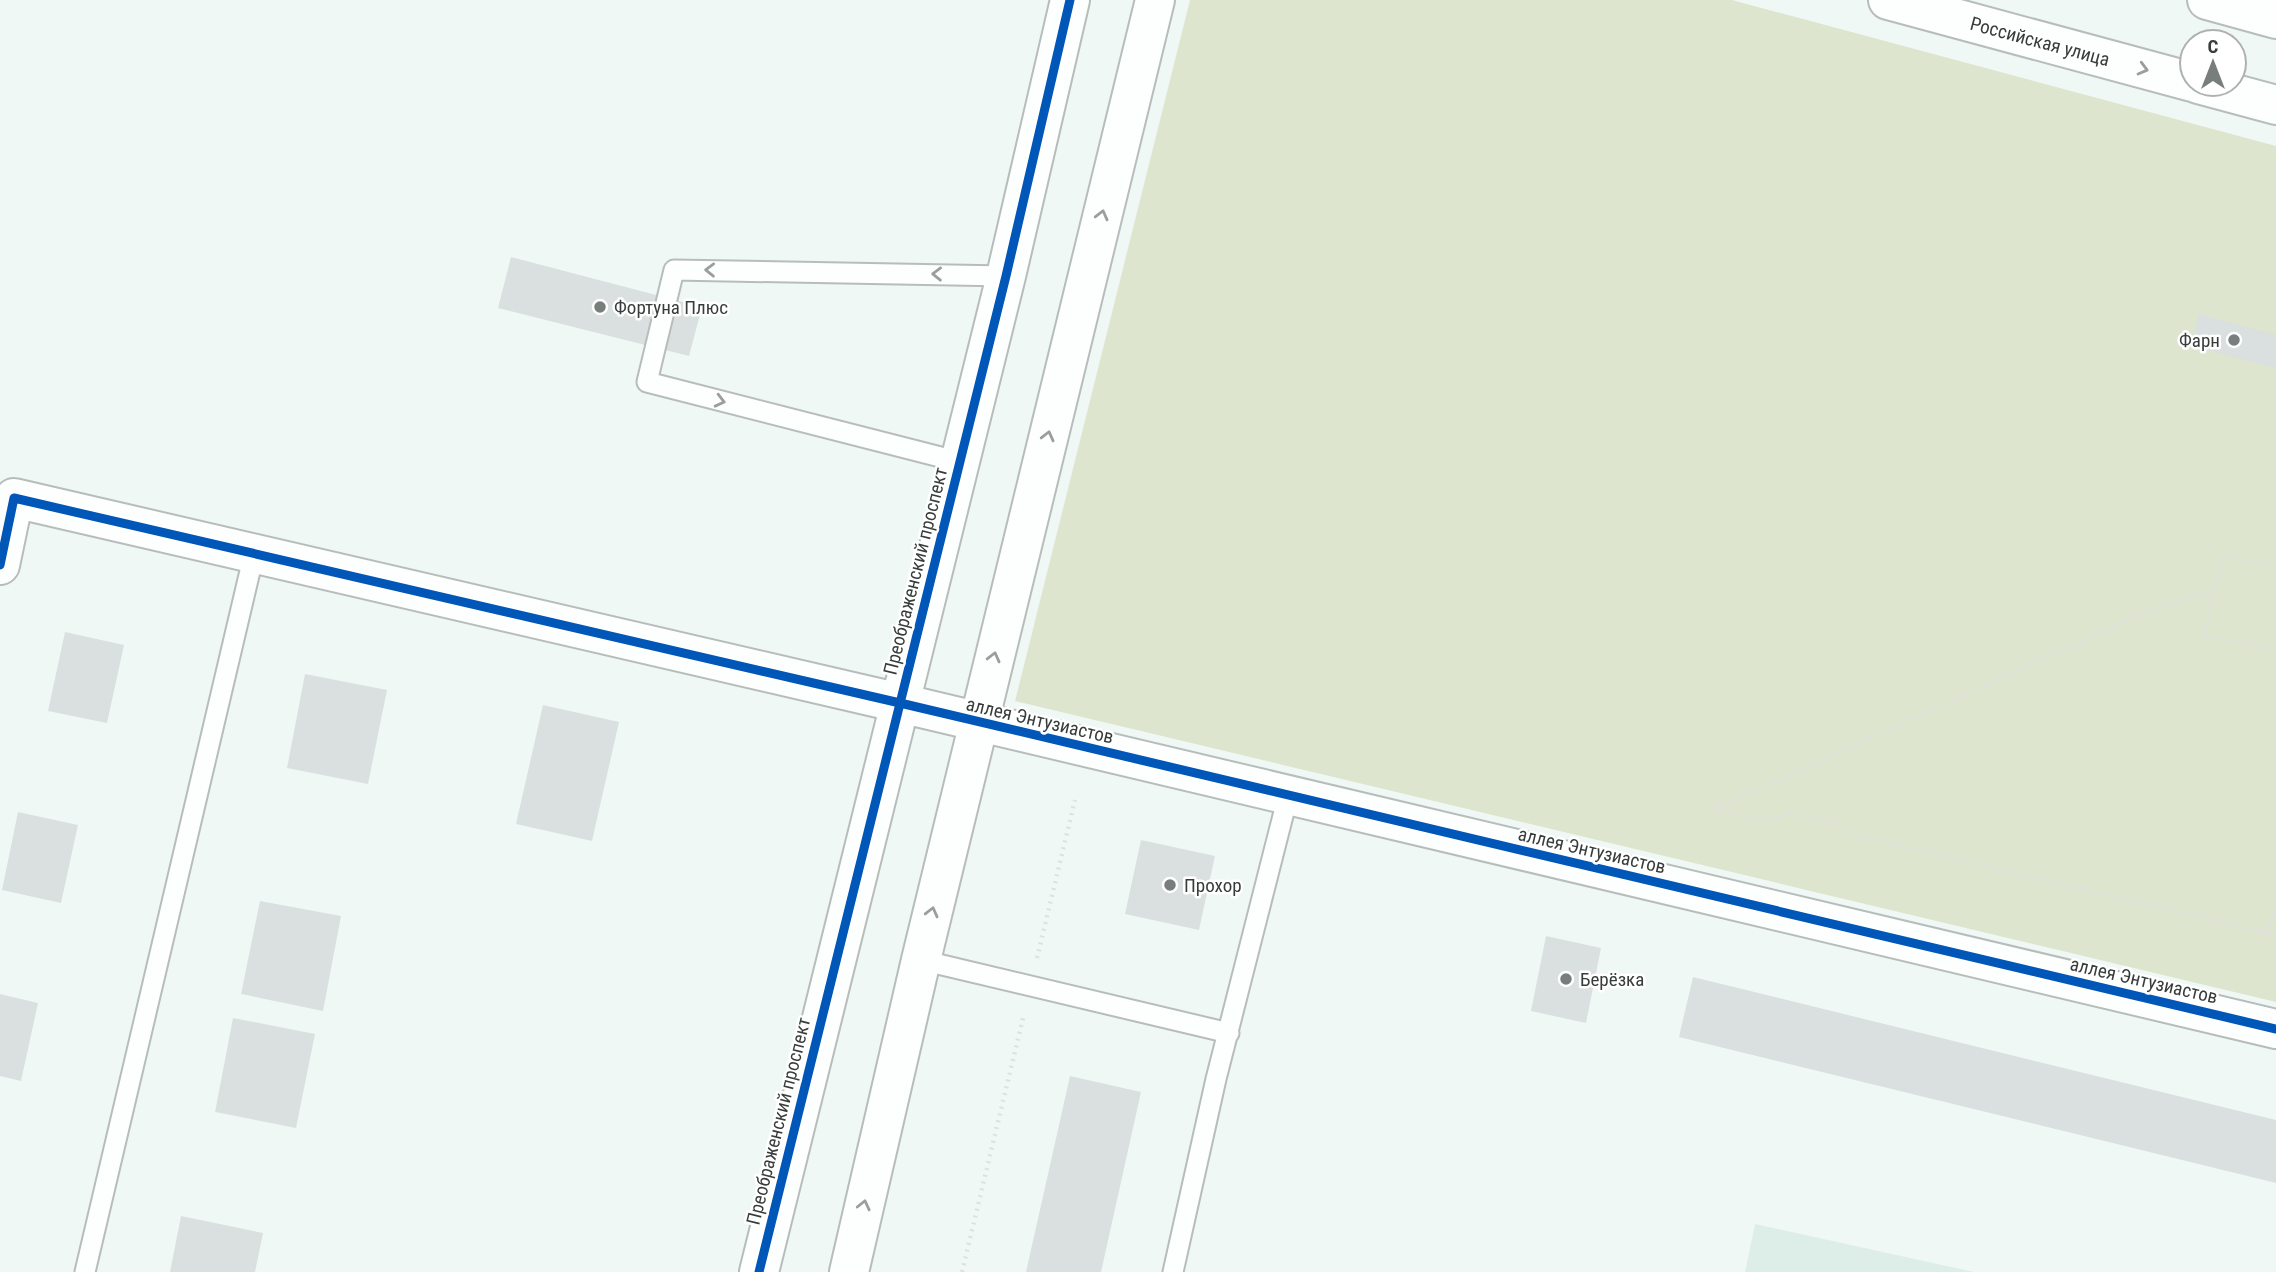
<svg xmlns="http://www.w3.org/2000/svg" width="2276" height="1272" font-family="'Roboto Condensed',sans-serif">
	<rect width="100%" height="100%" fill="#f0f8f5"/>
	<path fill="#ddeee8" d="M1755,1224L1974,1272H1745Z"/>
	<path fill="#dee5ce" d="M1190,0H1732L2276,146V1002L1015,701Z"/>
	<path fill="#dae0df" d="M511,257L702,307L689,356L498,308Z
		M2199,314L2276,335V369L2191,345Z
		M65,632L124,645L107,723L48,711Z
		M305,674L387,690L368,784L287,768Z
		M543,705L619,722L592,841L516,824Z
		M18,812L78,825L61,903L2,890Z
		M1141,840L1215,856L1199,930L1125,914Z
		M260,901L341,916L323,1011L241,994Z
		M1546,936L1601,948L1586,1023L1531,1011Z
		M1693,977L2276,1120V1183L1679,1037Z
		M0,994L38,1003L21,1081L0,1076Z
		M233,1018L315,1034L296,1128L215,1112Z
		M1070,1076L1141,1092L1101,1272H1026Z
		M181,1216L263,1233L255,1272H170Z"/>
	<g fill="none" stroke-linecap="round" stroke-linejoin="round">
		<g stroke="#b7bdbb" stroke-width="23">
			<path id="lane" d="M960,462L647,382L674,270L1006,276
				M921,960L1229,1033
				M85,1272L254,554
				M1173,1272L1216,1079L1288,796"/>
		</g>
		<g stroke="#b7bdbb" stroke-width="42">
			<path id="street" d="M0,565L14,498L900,703"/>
		</g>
		<g stroke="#b7bdbb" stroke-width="42">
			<path id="secondary" d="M1888,0L2192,82
				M2207,0L2276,19
				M2198,84L2276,105
				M900,703L2276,1029
				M759,1272L1006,276L1070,0
				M849,1272L921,960L1155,0"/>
		</g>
		<path stroke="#dfe1e1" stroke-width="4.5" stroke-dasharray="2 5" stroke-linecap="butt" d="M2276,567L2223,555L2203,636L2276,650
			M1717,808L2152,609L2216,591
			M1715,809L1765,821L1789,813L1839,823L1855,835L2276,935
			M2267,933L2276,902
			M1037,958L1075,800
			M962,1272L1024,1014"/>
		<use href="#lane" stroke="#fdfefe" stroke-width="19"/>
		<use href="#street" stroke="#fdfefe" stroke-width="38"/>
		<use href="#secondary" stroke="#fdfefe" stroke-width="38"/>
		<g stroke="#fff" stroke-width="13">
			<path id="cycleway" d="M0,565L14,498L900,703L2276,1029
				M759,1272L1006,276L1070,0"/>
		</g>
		<use href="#cycleway" stroke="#0057b8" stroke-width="9"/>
	</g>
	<defs><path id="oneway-chevron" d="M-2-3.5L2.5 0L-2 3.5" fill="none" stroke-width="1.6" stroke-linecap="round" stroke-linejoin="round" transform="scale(1.75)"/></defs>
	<g stroke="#9a9e9c">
		<use href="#oneway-chevron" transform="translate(2143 69) rotate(15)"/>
		<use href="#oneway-chevron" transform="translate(1102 215) rotate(-76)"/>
		<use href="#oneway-chevron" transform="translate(710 270) rotate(-179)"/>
		<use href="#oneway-chevron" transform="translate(937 274) rotate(-179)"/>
		<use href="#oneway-chevron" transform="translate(720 401) rotate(14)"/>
		<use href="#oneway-chevron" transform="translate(1048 436) rotate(-76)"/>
		<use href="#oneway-chevron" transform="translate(994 657) rotate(-76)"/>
		<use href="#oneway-chevron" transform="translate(932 912) rotate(-76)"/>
		<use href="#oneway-chevron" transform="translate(864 1205) rotate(-77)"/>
	</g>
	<g fill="#787e7c" stroke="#fff" stroke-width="2.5">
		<circle cx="600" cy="307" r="7"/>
		<circle cx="2234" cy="340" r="7"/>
		<circle cx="1170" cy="885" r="7"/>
		<circle cx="1566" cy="979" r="7"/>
	</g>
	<g text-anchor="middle" stroke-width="5" stroke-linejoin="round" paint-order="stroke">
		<g font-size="19" fill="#373d3b" stroke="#fff">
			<text transform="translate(2040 41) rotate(15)" y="7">Российская улица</text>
			<text transform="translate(915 571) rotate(-76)" y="7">Преображенский проспект</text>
			<text transform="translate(1040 720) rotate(13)" y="7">аллея Энтузиастов</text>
			<text transform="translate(1592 850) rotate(13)" y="7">аллея Энтузиастов</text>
			<text transform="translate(2144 980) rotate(13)" y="7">аллея Энтузиастов</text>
			<text transform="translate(778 1121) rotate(-76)" y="7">Преображенский проспект</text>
		</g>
		<g font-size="19" fill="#373d3b" stroke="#fff" text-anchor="start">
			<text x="614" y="314">Фортуна Плюс</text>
			<text x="2220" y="347" text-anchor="end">Фарн</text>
			<text x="1184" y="892">Прохор</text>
			<text x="1580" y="986">Берёзка</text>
		</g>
	</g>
	<g transform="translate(2213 63)"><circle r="33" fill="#ffffff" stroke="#afb1b1" stroke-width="2"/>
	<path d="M0-5L12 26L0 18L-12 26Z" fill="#787e7c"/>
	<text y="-10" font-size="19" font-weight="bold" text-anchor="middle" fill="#373d3b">С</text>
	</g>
</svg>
